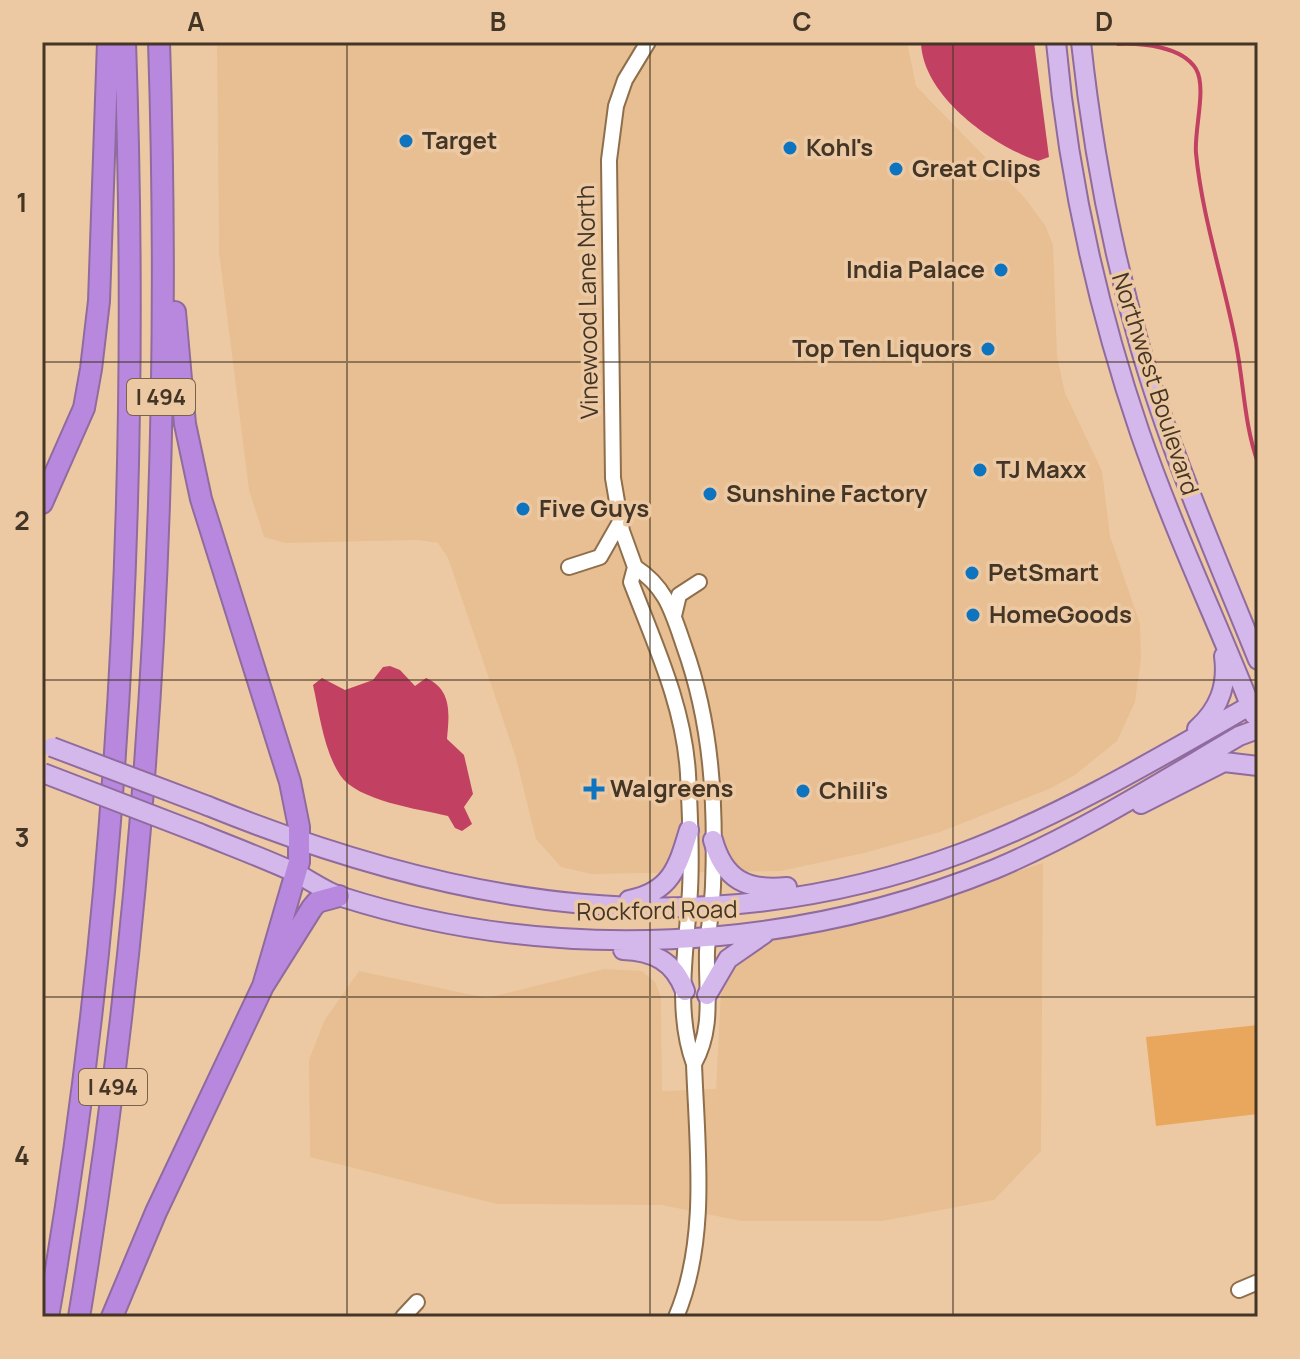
<svg xmlns="http://www.w3.org/2000/svg" width="1300" height="1359" font-family="Manrope,sans-serif">
	<rect width="100%" height="100%" fill="#edc9a3"/>
	<path fill="#e7bf93" d="M217,42H907L916,86L1025,198L1045,225L1053,245L1057,356L1065,393L1102,471L1110,536L1140,624L1141,658L1135,702L1117,741L1075,775L1049,789L940,832L864,853L781,871L591,874L561,867L536,839L516,758L448,558L438,543L418,540L285,543L264,537L249,490L219,252Z
		M1043,863L1041,1151L994,1200L882,1221H741L661,1205L497,1204L310,1157L309,1060L324,1021L359,971L487,998L604,969L642,971L655,982L661,997L662,1091L716,1089L721,989L730,964L758,942L859,922Z"/>
	<path fill="#e8a75c" d="M1258,1025V1114L1156,1126L1146,1037Z"/>
	<path fill="#c24062" d="M921,42H1034L1049,157L1038,161C991,145 922,95 921,42Z
		M390,666L400,670L415,686L426,678C453,690 449,715 447,739L464,755L473,794L464,807L472,824L462,831L455,828L448,816C419,809 357,801 340,775C324,751 319,712 313,685L322,678L345,690L373,680L383,667Z"/>
	<g fill="none" stroke-linecap="round" stroke-linejoin="round">
		<path stroke="#c24062" stroke-width="4" d="M1118,44C1141,43 1182,46 1196,69C1207,88 1194,129 1196,153C1202,217 1224,281 1236,344C1244,384 1244,424 1258,463"/>
		<g stroke="#8e6e4b" stroke-width="18">
			<path id="minor" d="M648,42L625,80L616,106L609,160L613,478L622,531L635,567L631,582C655,645 684,706 688,774C690,812 692,852 690,890C687,947 674,1010 694,1064C697,1146 709,1240 676,1317
				M569,567L600,557L620,522
				M635,567C666,587 672,611 684,646C712,724 716,803 713,886C712,908 708,930 707,952C706,992 714,1028 694,1064
				M674,616L679,595L699,582
				M1239,1290L1258,1282
				M403,1317L417,1302"/>
		</g>
		<g stroke="#8f6b9e" stroke-width="22">
			<path id="major" d="M1056,42C1068,175 1097,307 1140,433C1173,529 1217,621 1254,715
				M1081,42C1092,145 1111,247 1140,347C1171,454 1216,556 1258,660
				M1197,729C1219,709 1228,686 1224,656
				M1141,804L1224,762L1258,766
				M208,806C458,907 702,950 962,853C1065,814 1162,756 1258,701
				M199,833C231,846 263,858 294,872C310,880 325,892 342,897C553,964 791,952 995,869C1080,833 1159,783 1239,736L1258,729
				M713,840C724,880 747,891 787,887
				M629,900C671,892 678,867 689,830
				M623,950C653,951 674,961 685,991
				M707,995L728,959L764,934"/>
		</g>
		<g stroke="#8f6b9e" stroke-width="24">
			<path id="highway" d="M175,312L185,424L201,499L290,782L299,827V862L263,986
				M42,503L84,408L91,369L99,301L108,42
				M48,1317C121,898 140,467 125,42
				M79,1317C149,897 173,468 159,42
				M112,1317L156,1212L263,986L312,908L317,902L339,896"/>
		</g>
		<use href="#minor" stroke="#fff" stroke-width="14"/>
		<use href="#major" stroke="#d4b8ec" stroke-width="18"/>
		<use href="#highway" stroke="#b888df" stroke-width="20"/>
		<g stroke="#8f6b9e" stroke-width="22" stroke-linecap="butt">
			<path id="major-bridge" d="M52,747L208,806
				M43,773L199,833"/>
		</g>
		<use href="#major-bridge" stroke="#d4b8ec" stroke-width="18"/>
	</g>
	<path fill="none" stroke="#443626" stroke-width="2" stroke-opacity="0.55" d="M347,42V1317M650,42V1317M953,42V1317M42,362H1258M42,680H1258M42,997H1258"/>
	<g fill="#0e74bf" stroke="#edc9a3" stroke-width="3">
		<circle cx="406" cy="141" r="8"/>
		<circle cx="790" cy="148" r="8"/>
		<circle cx="896" cy="169" r="8"/>
		<circle cx="1001" cy="270" r="8"/>
		<circle cx="988" cy="349" r="8"/>
		<circle cx="980" cy="470" r="8"/>
		<circle cx="710" cy="494" r="8"/>
		<circle cx="523" cy="509" r="8"/>
		<circle cx="972" cy="573" r="8"/>
		<circle cx="973" cy="615" r="8"/>
		<path d="M590 777h8v8h8v8h-8v8h-8v-8h-8v-8h8z"/>
		<circle cx="803" cy="791" r="8"/>
	</g>
	<g text-anchor="middle" stroke-width="7" stroke-linejoin="round" paint-order="stroke">
		<g fill="#edc9a3" stroke="#77624c" stroke-width="2">
			<rect x="127" y="379" width="68" height="36" rx="6"/>
			<rect x="79" y="1069" width="68" height="36" rx="6"/>
		</g>
		<g font-size="22" font-weight="bold" fill="#443626">
			<text x="161" y="405">I 494</text>
			<text x="113" y="1095">I 494</text>
		</g>
		<g font-size="24" font-weight="bold" fill="#443626" stroke="#edc9a3" text-anchor="start">
			<text x="422" y="149">Target</text>
			<text x="806" y="156">Kohl's</text>
			<text x="912" y="177">Great Clips</text>
			<text x="985" y="278" text-anchor="end">India Palace</text>
			<text x="972" y="357" text-anchor="end">Top Ten Liquors</text>
			<text x="996" y="478">TJ Maxx</text>
			<text x="726" y="502">Sunshine Factory</text>
			<text x="539" y="517">Five Guys</text>
			<text x="988" y="581">PetSmart</text>
			<text x="989" y="623">HomeGoods</text>
			<text x="610" y="797">Walgreens</text>
			<text x="819" y="799">Chili's</text>
		</g>
		<g font-size="24" fill="#443626" stroke="#edc9a3">
			<text transform="translate(588 302) rotate(-91)" y="8">Vinewood Lane North</text>
			<text transform="translate(1155 384) rotate(72)" y="8">Northwest Boulevard</text>
			<text transform="translate(657 911) rotate(-1)" y="8">Rockford Road</text>
		</g>
	</g>
	<rect width="1300" height="1359" fill="none" stroke="#edc9a3" stroke-width="88"/>
	<rect x="44" y="44" width="1212" height="1271" fill="none" stroke="#443626" stroke-width="3"/>
	<g font-size="26" text-anchor="middle" font-weight="bold" fill="#443626">
		<text x="196" y="31">A</text>
		<text x="498" y="31">B</text>
		<text x="802" y="31">C</text>
		<text x="1104" y="31">D</text>
		<text x="22" y="212">1</text>
		<text x="22" y="530">2</text>
		<text x="22" y="847">3</text>
		<text x="22" y="1165">4</text>
	</g>
</svg>
